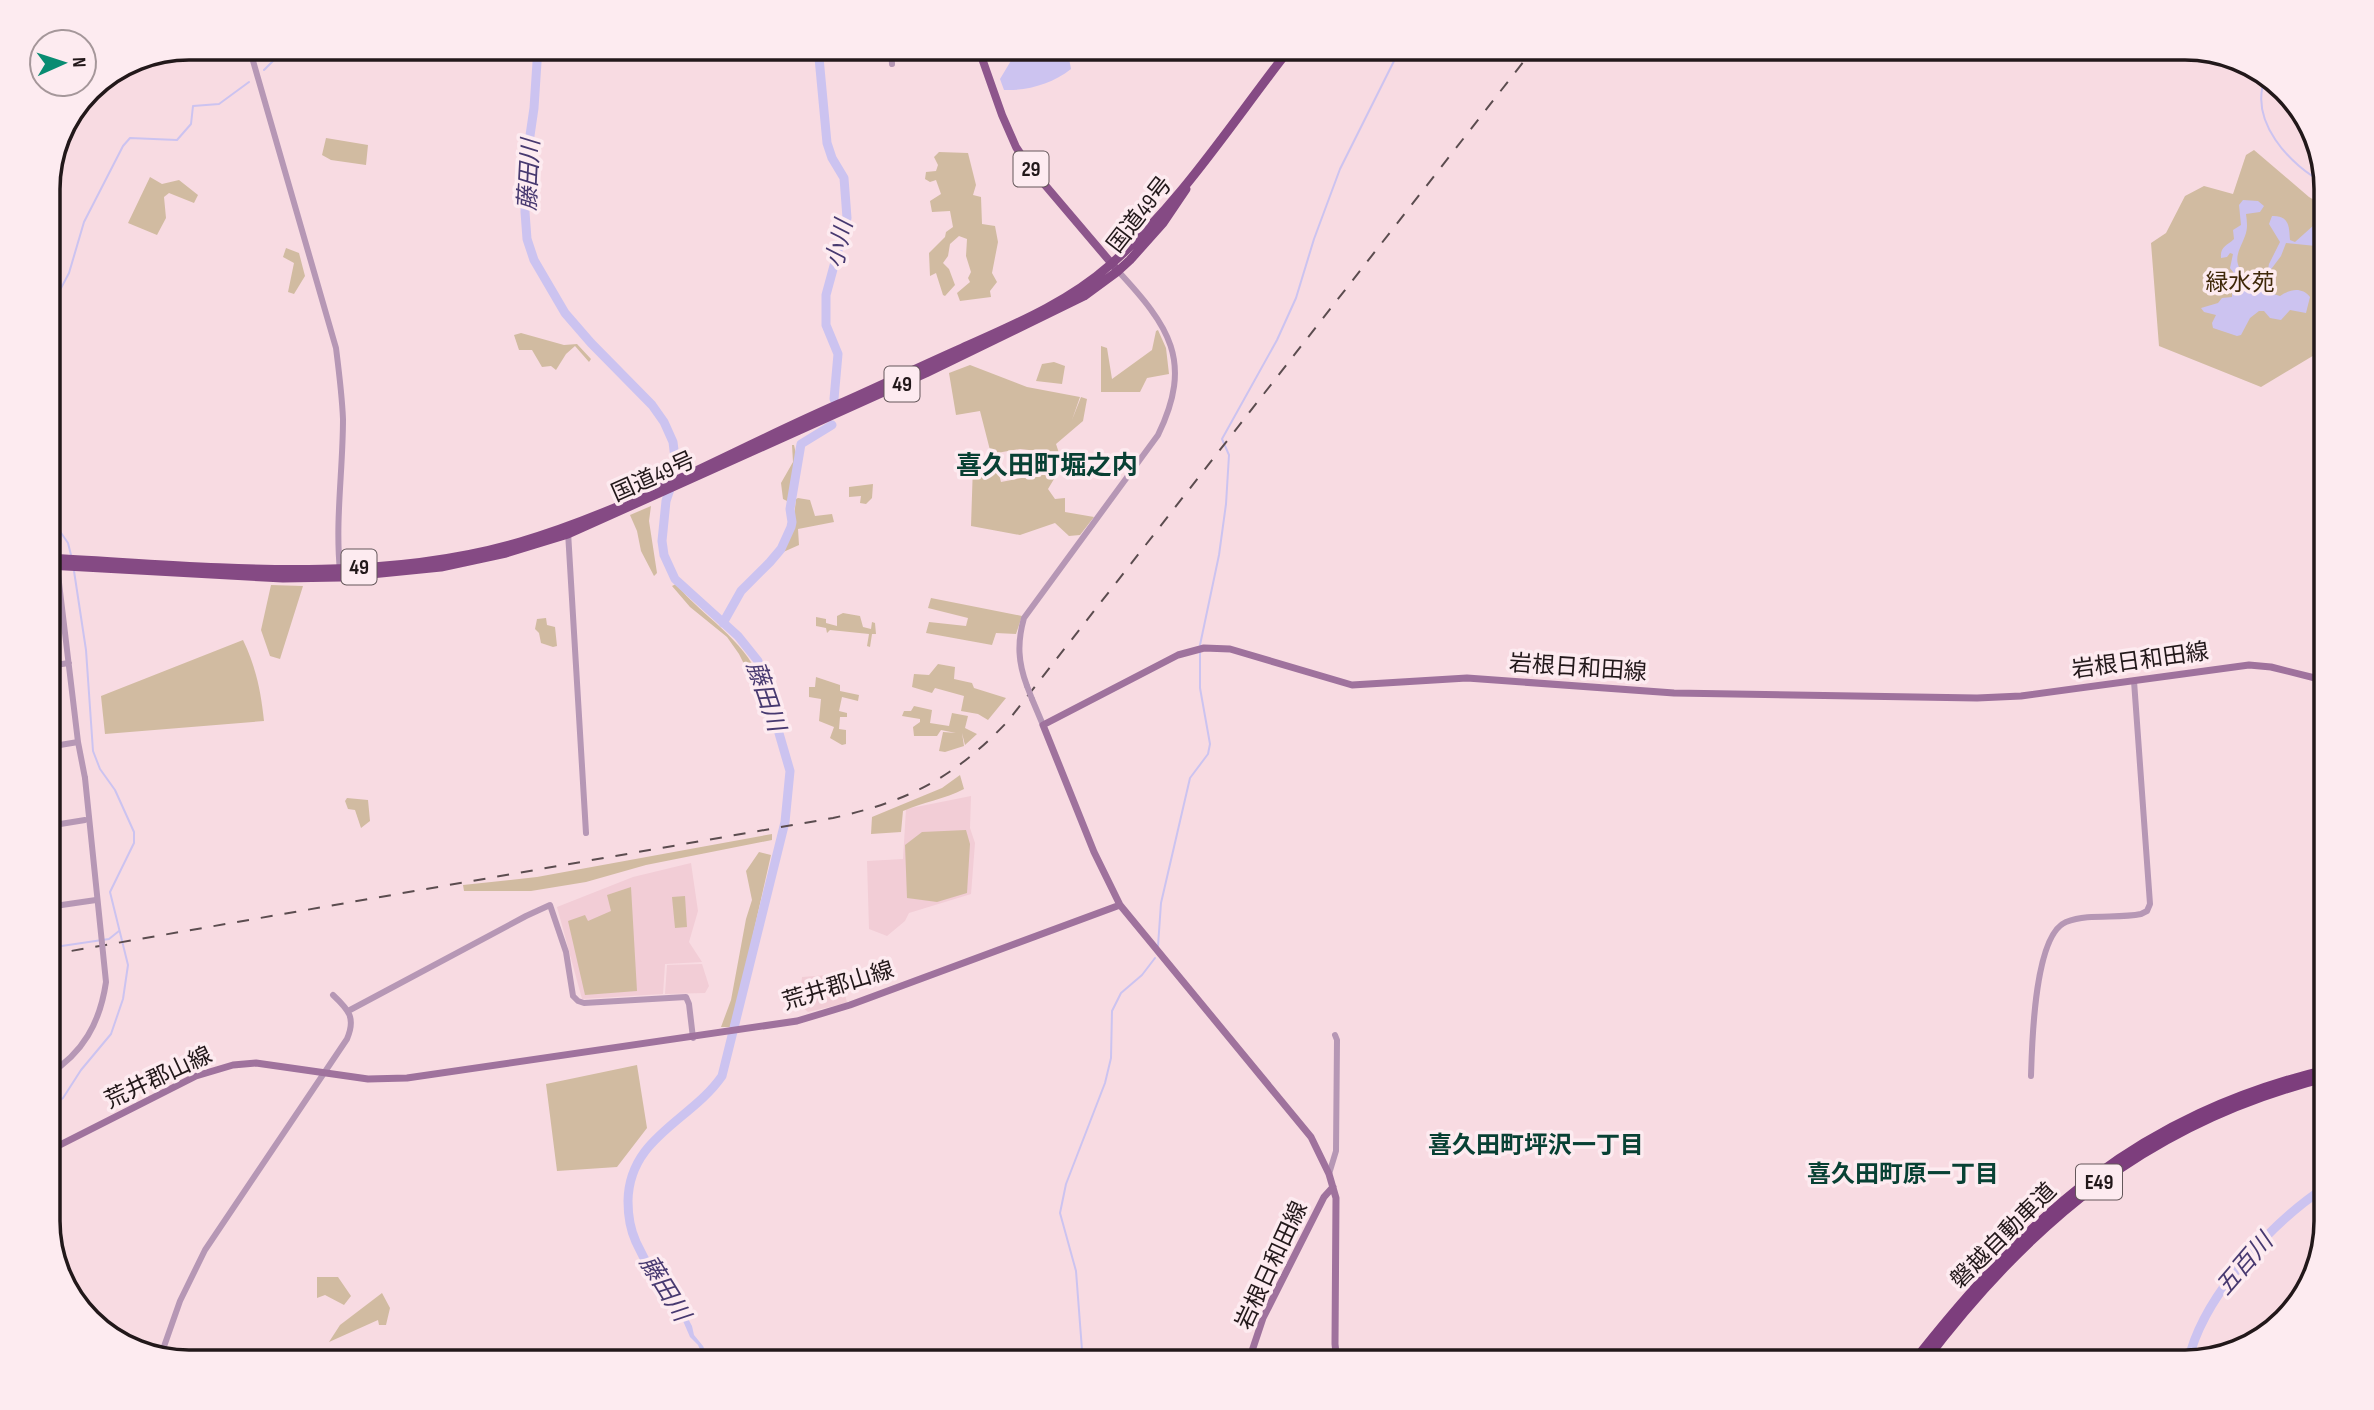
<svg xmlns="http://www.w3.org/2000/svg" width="2374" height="1410" font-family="'Sofia Sans Condensed','Noto Sans JP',sans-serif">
	<rect width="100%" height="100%" fill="#f8dbe2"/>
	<path fill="#f2cdd6" d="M971,796L970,828L975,843L971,894L909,913L905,921L887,936L869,929L867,861L903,859L906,809Z
		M691,863L698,911L689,942L702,962L665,964L663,994L582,999L557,907L633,877Z
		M702,964L709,986L705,993L665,994L667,965Z
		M841,974L847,1003L808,1012L799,1004L802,977Z"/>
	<path fill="#d1bba1" d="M326,138L368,145L366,165L331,160L322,155Z
		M2254,150L2309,197L2326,207L2327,343L2321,351L2261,387L2159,346L2151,243L2166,233L2185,196L2204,186L2233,194L2246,155Z
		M939,152L968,153L976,185L973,195L981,197L982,224L995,226L998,242L992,273L997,282L990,291L991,297L960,301L957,293L970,282L968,278L971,272L966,256L967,239L959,236L950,244L948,256L943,263L949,269L955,285L945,296L943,295L936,273L930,276L929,253L945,237L946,232L953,227L950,211L932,212L930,201L941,194L936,180L930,182L925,179L926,172L936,171L938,165L934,157Z
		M150,177L162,184L179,180L198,195L194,203L169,193L164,197L166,218L157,235L128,223Z
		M286,248L299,253L305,276L294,294L288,292L294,263L283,257Z
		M1158,330L1166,348L1169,374L1147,378L1140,392H1101V346L1107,348L1112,379L1152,350L1156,331Z
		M521,333L564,345L577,344L591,359L589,362L575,346L566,354L556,370L551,366L542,367L532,350H519L514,335Z
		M1054,362L1065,366L1062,384L1036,381L1042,364Z
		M970,365L1027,387L1080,397L1072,420L1081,397L1087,399L1083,421L1056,444L1059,453L1055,456L1056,470L1044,471L1043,459L1037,463L1030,464L1032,453L1047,452L1020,449L991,454L980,411L956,415L949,373Z
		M792,445H794L798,463L789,502L783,499L781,483L793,462Z
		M993,457L1000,462L997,467L1001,482L1052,472L1054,479L1048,489L1055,499L1065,498V512L1094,517L1080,535L1069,536L1055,523L1020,535L971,526L973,465L989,462Z
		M873,484L872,498L866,504L860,503L861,496L849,497V487Z
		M798,498L810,500L815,516L832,514L834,522L798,529L799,545L781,553C792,535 794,519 796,499Z
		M651,506L649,521L657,573L654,576L641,551L637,531L630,515Z
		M676,584C703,617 743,638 760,679L753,682L739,654L727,637L690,607L672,586Z
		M271,585L303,586L280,659L270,656L261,630Z
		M931,598L1022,616L1016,634L996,633L992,645L926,633L929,622L966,626L968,618L928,608Z
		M843,613L860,616L863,627L871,629L872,622L875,623L876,634H872L870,647L867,646L869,634L830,630L827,633L826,628L816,626V617L826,619V623L837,626V616Z
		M546,618L547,625L555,627L557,646L553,647L541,643L539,633L535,629L537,619Z
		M243,640C256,667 261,692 264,721L105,734L101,696Z
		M938,664L955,667L954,679L972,683L974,688L1006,698L988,720L978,714L961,711L964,696L935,688L932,693L912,687L914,674L929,675Z
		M816,677L840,685V691L859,695L858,701L842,697L839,711L847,713V717H840L839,729L846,730V744L842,745L830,738L834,727L819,721L821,699L809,697V687H815Z
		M914,706L932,710L930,723L949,726L952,713L968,716L965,728L977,734L965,745L962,733L964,746L945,752L939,751L943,732L956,733L941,730L937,736H914L913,727L920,722V719L902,716L904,711H911Z
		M960,775L964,789C945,799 923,802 903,811L901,832L871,834L872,817L942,788Z
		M347,798L368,800L370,821L361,828L355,810L348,809L345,801Z
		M966,830L970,844L967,893L937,902L907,898L905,845L922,832Z
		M772,834V840L646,865L586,882L531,891H464L463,885L537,877Z
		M759,852L771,855L740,992L730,1027H721L731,1000L746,919L752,900L746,871Z
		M631,887L637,991L585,995L568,921L585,915L588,921L611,911L607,895Z
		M685,896L687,927L675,928L672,897Z
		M637,1065L647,1128L617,1167L557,1171L546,1084Z
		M317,1277H338L351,1296L344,1305L325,1295L317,1298Z
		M382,1293L390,1308L386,1325H379L378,1320L329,1342L340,1325Z"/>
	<path fill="#ccc3f0" d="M1065,48L1068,53L1071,69C1052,84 1027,91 1004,90L1000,79L1015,54L1018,53L1029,57L1039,52Z
		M2243,200L2258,201L2264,206L2260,212L2246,214C2247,221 2248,229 2245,236C2241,247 2234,256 2239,267C2244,278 2257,282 2261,291H2264L2269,264L2280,242L2269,224L2272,216C2290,215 2289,228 2290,240L2295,242L2314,225V215L2326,213V247L2286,243L2281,256L2269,272L2267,292L2280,296C2290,289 2302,287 2310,297L2306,313L2290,310L2281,320L2270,318L2264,311H2259L2250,318L2241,335L2237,336L2213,328L2212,323L2216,315L2204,312L2201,308L2218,303L2222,298L2232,297V291L2223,286L2212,283L2208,290L2205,288L2214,279L2223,282L2229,281L2231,284L2237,281V277L2230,268L2233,254L2230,253L2227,257L2221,258C2220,246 2227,246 2234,239L2233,230L2241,225L2239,205Z
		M662,1288L676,1296L692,1326L694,1335L703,1346L711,1363H706L698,1345L690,1337L674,1300L664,1293Z"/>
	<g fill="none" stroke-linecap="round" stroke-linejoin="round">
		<path stroke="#ccc3f0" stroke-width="2" d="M264,70L274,60L281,47
			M2266,76C2247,120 2290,166 2326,184
			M48,305L60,290L69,273L84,222L123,146L130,138L177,140L191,124L193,106L219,104L249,82
			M48,514L68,543L71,555
			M1200,645L1219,555L1226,504L1229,455L1222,439L1277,340L1296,298L1314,239L1340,169L1401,47
			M1158,946L1161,903L1190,778L1208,754L1210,744L1200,688V651
			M48,948L109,939L119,931
			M48,1109L63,1098L81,1070L111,1034L123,999L128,965L110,892L134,843V832L115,790L100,769L93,751L86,650L74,571
			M1083,1363L1076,1271L1060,1213L1066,1184L1105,1083L1111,1058L1112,1011L1121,993L1142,975L1155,958"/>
		<path stroke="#ccc3f0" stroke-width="9" d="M538,47L534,108L526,163L525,212L527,239L534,260L565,313L591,343L652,405L664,422L673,442L675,458L670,489L666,501L662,541L664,555L675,579L738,636L758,661L790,771L785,822L722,1076C691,1121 629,1137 628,1201C628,1215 630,1229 636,1242C646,1262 655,1282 671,1296
			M818,47L827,143L832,158L844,178L847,218L826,295V325L838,354L834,399
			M723,623L741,591L770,562L781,549L791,527L792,522L790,509L801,444L832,425
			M2188,1362C2202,1297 2272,1222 2327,1186"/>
		<path stroke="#b697b5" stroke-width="6" d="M249,47L336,348C339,372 342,395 343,419C343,470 335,520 340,571
			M891,47L892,64
			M568,532L586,833
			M57,566L78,742L85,778
			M48,666L69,663
			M1027,686C1018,662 1017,643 1024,618L1158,435C1194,361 1169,326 1118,271
			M1032,699L1043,725
			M48,747L78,742
			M48,826L85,820
			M48,907L96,900
			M350,1010L526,916L550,905L566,952L573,996L578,1001L584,1003L686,997L689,1004L693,1038
			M2031,1076C2032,1044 2034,935 2066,922C2090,913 2117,919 2141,914L2147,911L2150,904L2134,681
			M1329,1174L1336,1151L1337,1040L1335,1035
			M161,1355L180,1301L205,1250L347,1039C356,1018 349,1010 333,995"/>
		<path stroke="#9f729d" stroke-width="7" d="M48,1151L196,1076L233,1065L256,1063L368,1079L407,1078L797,1021L850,1005L1120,905
			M1248,1363L1263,1318L1324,1197L1333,1187
			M1337,1363L1335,1344L1336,1198L1329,1174L1311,1137L1120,905L1094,852L1043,725L1178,655L1204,648L1230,649L1352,685L1467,678L1674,693L1977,698L2021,696L2249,665L2271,667L2327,681"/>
		<path stroke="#8d568c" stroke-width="8" d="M978,47L1002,115L1016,147L1028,165L1118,271"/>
		<path stroke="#854a84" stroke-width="9" d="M48,558C202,566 370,586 520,542C632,509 733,450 839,404C880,386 921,366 962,348C1013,325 1067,303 1110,265C1181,203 1233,121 1291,47
			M48,565L283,578L341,577L441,567L506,553L568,534L926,373L1084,296L1118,271L1130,260L1163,223L1186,189"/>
		<path stroke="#7d3e7d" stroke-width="10" d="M1913,1363C2031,1213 2138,1116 2327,1070
			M1923,1363C2030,1221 2151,1120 2327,1077"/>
		<path stroke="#5b4c4f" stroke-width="2" stroke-dasharray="12 12" stroke-linecap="butt" d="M48,955L833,818C909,801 954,778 1008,721L1535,47"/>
		<path stroke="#b697b5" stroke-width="6" d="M1027,686L1032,699
			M48,1075C83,1053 100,1023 106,982L85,778"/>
	</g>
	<g text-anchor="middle" stroke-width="7" stroke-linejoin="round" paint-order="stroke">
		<g fill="#fdebf0" stroke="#64575a" stroke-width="2">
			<rect x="1013.5" y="151.5" width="35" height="35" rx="5"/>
			<rect x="884.5" y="366.5" width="35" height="35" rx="5"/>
			<rect x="341.5" y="549.5" width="35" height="35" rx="5"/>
			<rect x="2076" y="1164.5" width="46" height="35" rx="5"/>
		</g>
		<g font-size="21" font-weight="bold" fill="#22181a">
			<text x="1031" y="176">29</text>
			<text x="902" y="391">49</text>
			<text x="359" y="574">49</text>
			<text x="2099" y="1189">E49</text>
		</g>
		<g font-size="23" fill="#22181a" stroke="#fdebf0">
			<text transform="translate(1139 214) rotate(-52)" y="8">国道49号</text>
			<text transform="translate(653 476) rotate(-24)" y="8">国道49号</text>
			<text transform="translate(2140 660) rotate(-8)" y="8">岩根日和田線</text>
			<text transform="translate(1578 667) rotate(4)" y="8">岩根日和田線</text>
			<text transform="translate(838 985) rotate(-17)" y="8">荒井郡山線</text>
			<text transform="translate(158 1077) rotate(-25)" y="8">荒井郡山線</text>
			<text transform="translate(2003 1235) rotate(-45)" y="8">磐越自動車道</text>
			<text transform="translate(1271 1265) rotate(-65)" y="8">岩根日和田線</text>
		</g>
		<g font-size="23" fill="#3f2809" stroke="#fdebf0">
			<text x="2240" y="290">緑水苑</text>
		</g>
		<g font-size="24" font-style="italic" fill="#473970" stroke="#fdebf0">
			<text transform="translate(529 175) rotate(-87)" y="8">藤田川</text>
			<text transform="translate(839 244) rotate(-77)" y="8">小川</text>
			<text transform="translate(766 696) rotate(71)" y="8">藤田川</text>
			<text transform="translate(2244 1264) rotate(-49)" y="8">五百川</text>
			<text transform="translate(665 1288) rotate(58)" y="8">藤田川</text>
		</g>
		<g font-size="24" font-weight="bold" fill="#084134" stroke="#fdebf0">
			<text x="1536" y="1153">喜久田町坪沢一丁目</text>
			<text x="1903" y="1182">喜久田町原一丁目</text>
		</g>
		<g font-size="26" font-weight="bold" fill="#084134" stroke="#fdebf0">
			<text x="1047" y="474">喜久田町堀之内</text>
		</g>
	</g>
	<path d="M0 0H2374V1410H0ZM189 60H2185A129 129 0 0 1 2314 189V1221A129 129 0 0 1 2185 1350H189A129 129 0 0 1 60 1221V189A129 129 0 0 1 189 60Z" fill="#fdebf0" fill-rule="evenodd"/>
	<path fill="none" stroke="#22181a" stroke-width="3.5" d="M189 60H2185A129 129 0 0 1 2314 189V1221A129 129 0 0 1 2185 1350H189A129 129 0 0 1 60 1221V189A129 129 0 0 1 189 60Z"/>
	<g transform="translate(63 63) rotate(87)"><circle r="33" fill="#fdebf0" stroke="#a5979a" stroke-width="2"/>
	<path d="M0-5L12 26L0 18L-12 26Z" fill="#098c72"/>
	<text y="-10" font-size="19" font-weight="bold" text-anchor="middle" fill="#22181a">N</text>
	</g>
</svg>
